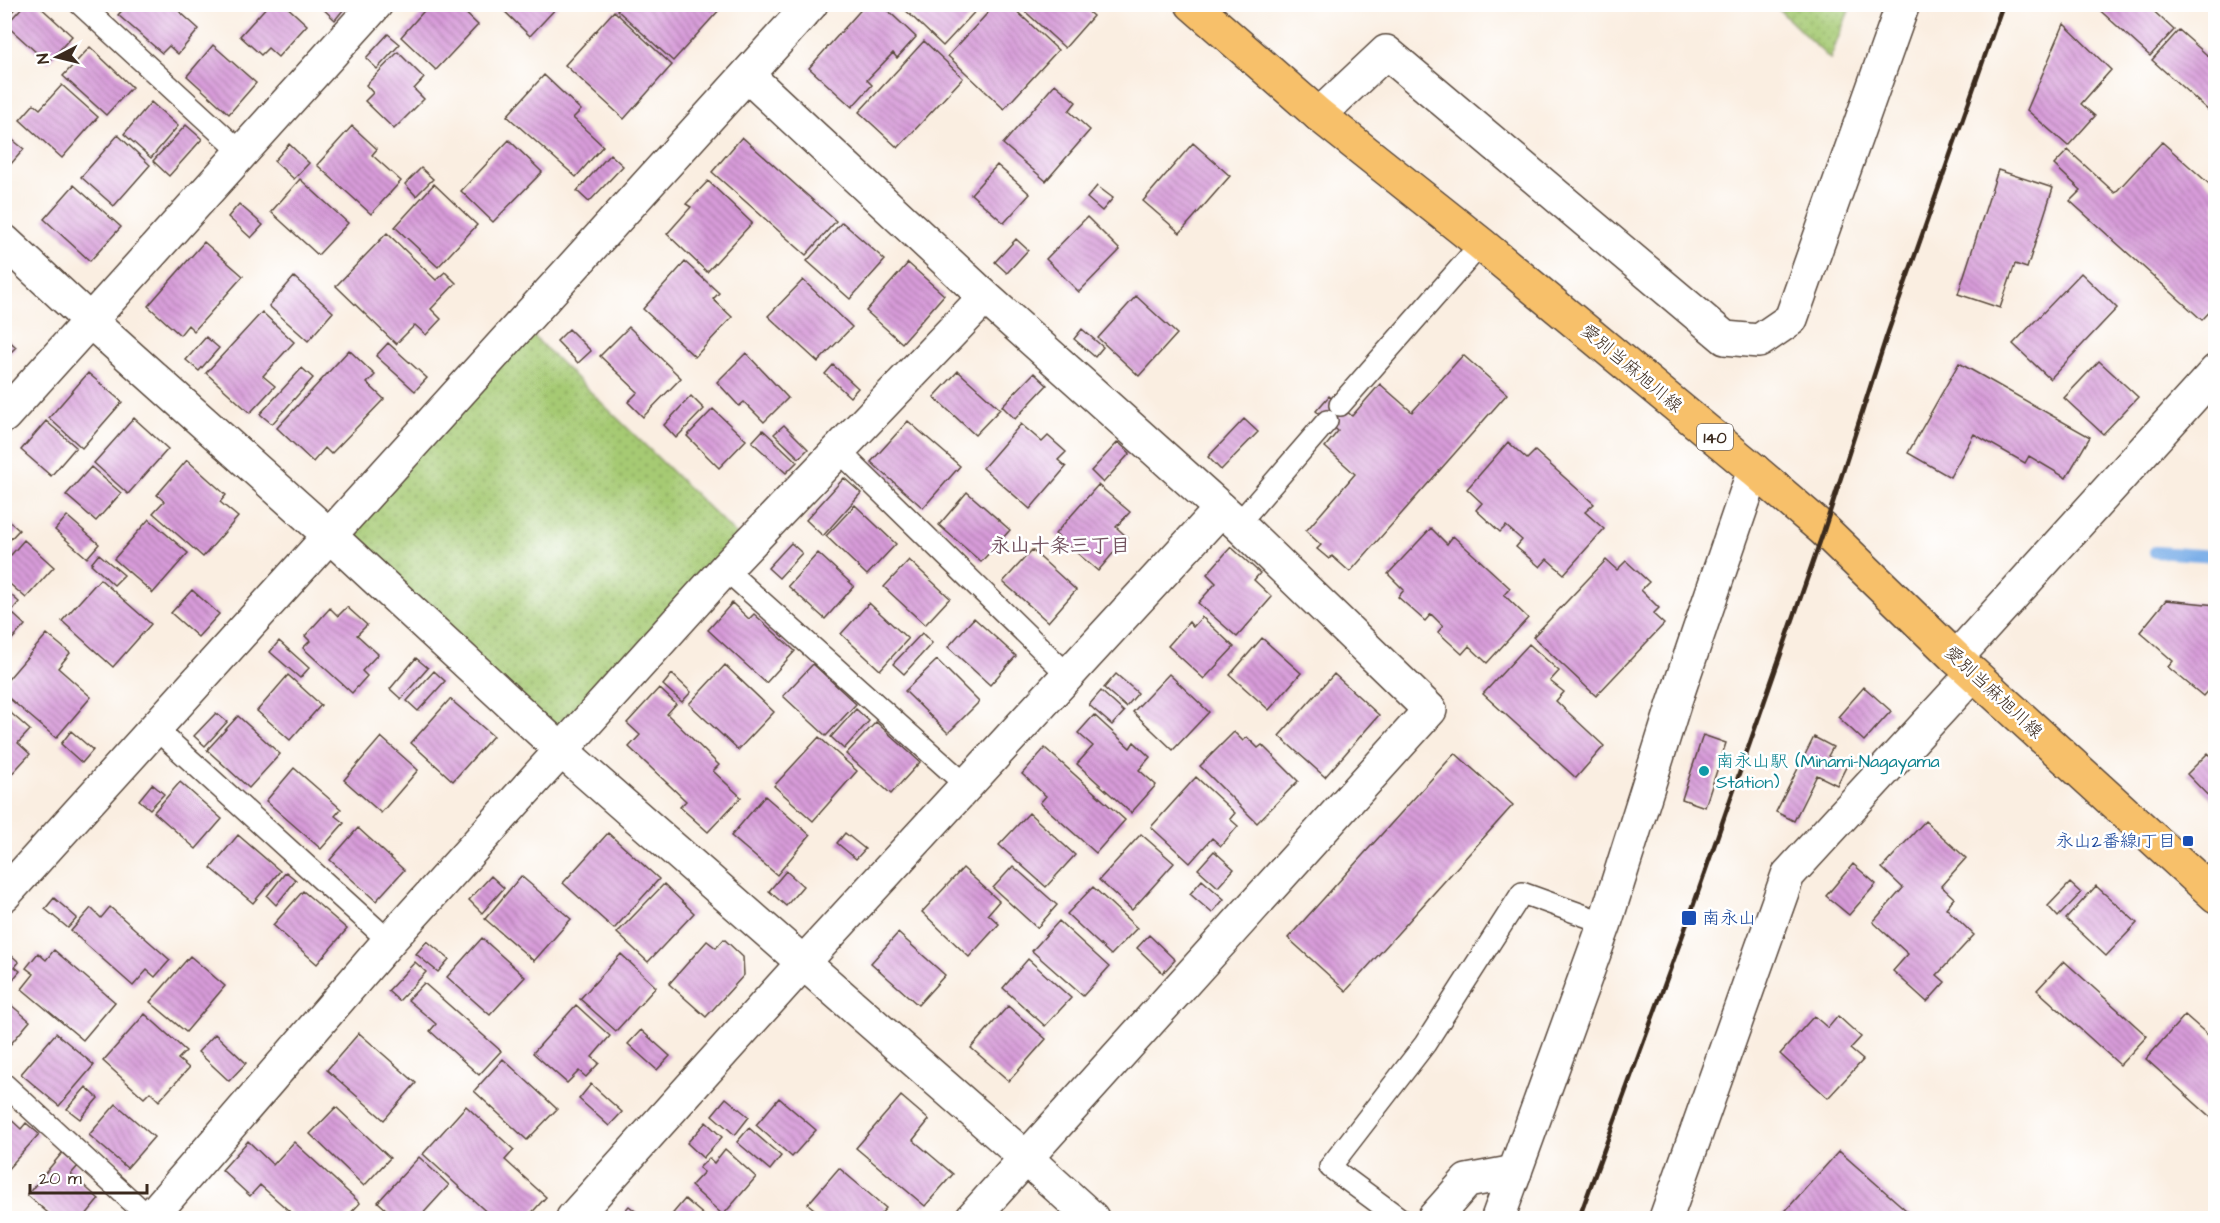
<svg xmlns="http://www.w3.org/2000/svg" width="2220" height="1223" font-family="'Architects Daughter','Klee One',sans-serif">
	<defs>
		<pattern id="grass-dots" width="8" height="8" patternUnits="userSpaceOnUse" patternTransform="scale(1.5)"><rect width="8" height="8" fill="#a6ca73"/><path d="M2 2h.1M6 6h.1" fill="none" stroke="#88a45e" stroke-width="1.8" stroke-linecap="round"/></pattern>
		<pattern id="building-back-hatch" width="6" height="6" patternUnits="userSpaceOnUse" patternTransform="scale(1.5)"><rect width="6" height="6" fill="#d79bd9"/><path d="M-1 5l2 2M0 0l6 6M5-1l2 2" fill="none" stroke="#b07faf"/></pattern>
	</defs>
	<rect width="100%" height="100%" fill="#fff"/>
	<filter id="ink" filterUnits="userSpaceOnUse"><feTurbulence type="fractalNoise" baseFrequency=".0167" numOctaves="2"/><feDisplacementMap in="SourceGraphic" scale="12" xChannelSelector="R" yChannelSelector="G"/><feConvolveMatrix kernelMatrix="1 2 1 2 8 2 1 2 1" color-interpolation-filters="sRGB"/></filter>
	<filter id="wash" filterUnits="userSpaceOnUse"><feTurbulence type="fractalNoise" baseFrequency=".008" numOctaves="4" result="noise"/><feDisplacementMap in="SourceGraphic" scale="24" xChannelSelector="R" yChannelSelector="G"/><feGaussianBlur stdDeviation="1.35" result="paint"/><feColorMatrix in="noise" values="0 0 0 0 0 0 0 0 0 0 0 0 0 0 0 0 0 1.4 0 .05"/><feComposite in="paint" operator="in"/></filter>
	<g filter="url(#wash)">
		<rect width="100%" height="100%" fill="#faeee1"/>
		<path fill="url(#grass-dots)" stroke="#707a48" stroke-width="1.5" d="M1774,5H1851L1830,59Z
			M522,325L747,545L562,751L330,536Z"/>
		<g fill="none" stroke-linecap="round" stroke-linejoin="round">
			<path stroke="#7bafe8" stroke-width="12" d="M2155,552L2216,556"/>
		</g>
		<g id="blocks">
			<path fill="url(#building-back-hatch)" d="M4,4H19L4,21Z
				M25,4H37L72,36L48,63L6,25Z
				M128,4H171L199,29L178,54L169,46L162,53L118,15Z
				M269,4H284L307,25L278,57L268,48L261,55L240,36Z
				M318,4H348L335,20Z
				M430,4H456L478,25L436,70L401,37Z
				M497,4H560L530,36Z
				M622,4H717L721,8L673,61L617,10Z
				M866,4H881L916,37L897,58L893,53L867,80L872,85L852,107L809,68Z
				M899,4H982L943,46Z
				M996,4H1009L1058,50L1004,109L948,56Z
				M1017,4H1080L1093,16L1065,48Z
				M2093,4H2146L2174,30L2150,56Z
				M614,11L672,65L624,119L565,65Z
				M2064,24L2111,70L2081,104L2095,116L2068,146L2027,110Z
				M2179,30L2216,63V107L2210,112L2152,60Z
				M388,34L400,44L377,69L366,58Z
				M924,41L963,78L898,148L859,112Z
				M213,45L256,83L229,114L187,76Z
				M90,47L132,87L106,115L63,76Z
				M398,52L424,78L414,89L424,99L394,129L365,101L373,93L366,85Z
				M544,75L581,110L573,118L603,146L576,177L507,116Z
				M1055,84L1076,102L1069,111L1090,130L1046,181L1003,144Z
				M62,85L98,117L62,158L20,120L34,104L40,109Z
				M151,102L178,126L151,158L124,134Z
				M186,125L202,139L169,176L153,161Z
				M352,126L377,149L372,155L401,181L371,214L317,165Z
				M4,133L24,149L10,165L4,160Z
				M118,135L150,165L114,206L81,177Z
				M742,137L836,221L806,255L712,172Z
				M509,140L542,172L493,222L461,191Z
				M2162,142L2216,190V270L2211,275L2216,279V305L2202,320L2070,201L2081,190L2054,165L2068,150L2115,193Z
				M1193,143L1230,176L1180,233L1143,201Z
				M289,144L309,163L294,179L274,161Z
				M610,154L623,166L589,202L577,191Z
				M997,165L1030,194L1004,223L971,194Z
				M421,168L433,179L416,196L405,184Z
				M1998,170L2053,188L2027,268L2015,264L2000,308L1958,294Z
				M300,179L348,223L318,255L271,212Z
				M708,181L752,223L707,272L667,234L691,207L686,204Z
				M434,184L477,225L438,267L395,227Z
				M74,185L121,227L90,261L44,219Z
				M1097,186L1113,198L1102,211L1087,198Z
				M239,204L263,225L251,238L228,217Z
				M1087,217L1120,250L1079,292L1046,259Z
				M842,222L885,260L850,299L807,261Z
				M387,233L436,280L445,272L456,283L431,309L441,319L426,335L415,325L396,344L336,286Z
				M1016,239L1028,250L1007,273L995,262Z
				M204,242L243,276L194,331L188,325L180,335L148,306Z
				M685,262L719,293L713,299L732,317L695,357L643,309Z
				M908,263L944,295L902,343L866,311Z
				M2081,273L2117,308L2050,379L2013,344Z
				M294,277L333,312L308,341L269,306Z
				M803,280L852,327L818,362L768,316Z
				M1136,296L1177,334L1139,376L1098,338Z
				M262,312L294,342L263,376L275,386L250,413L206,373Z
				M629,327L681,378L643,417L628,402L638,392L600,356Z
				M569,329L591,351L578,363L557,341Z
				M1082,329L1103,347L1095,357L1074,339Z
				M4,336L16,347L4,359Z
				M206,337L219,348L199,371L186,360Z
				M388,343L427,378L415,391L376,356Z
				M349,350L375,375L367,383L384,399L331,454L325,448L313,462L277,428Z
				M746,353L788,398L764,422L744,402L739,406L717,382Z
				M1463,355L1507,394L1350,572L1332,556L1329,559L1317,549L1321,545L1306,531L1355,474L1325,447L1338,431L1316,411L1329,396L1352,416L1380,384L1412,412Z
				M2099,361L2138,397L2103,434L2064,398Z
				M1959,363L2090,437L2066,478L2029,456L2025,463L1974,434L1950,477L1908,453Z
				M833,365L858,388L850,397L825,374Z
				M302,368L313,378L272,424L260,414Z
				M958,371L1000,409L975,435L934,397Z
				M88,373L122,402L82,448L49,418Z
				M1034,373L1047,385L1015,419L1002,406Z
				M691,396L704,409L676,438L664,425Z
				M713,409L746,440L719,468L687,436Z
				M134,418L168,449L128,494L94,463Z
				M1244,419L1258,432L1221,470L1208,457Z
				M46,421L76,447L51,476L21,450Z
				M908,421L960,466L923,508L871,462Z
				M1021,424L1042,442L1048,436L1066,452L1058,460L1066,467L1030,509L983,468Z
				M784,425L808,449L799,458L774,434Z
				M763,430L797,462L786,473L752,442Z
				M1118,442L1130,453L1103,483L1091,471Z
				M1508,442L1527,459L1535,451L1594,504L1585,512L1604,529L1564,574L1547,559L1540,567L1516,547L1522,540L1506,526L1500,532L1476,510L1482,503L1467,489Z
				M187,460L226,495L220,502L238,517L203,557L153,513L164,501L157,495Z
				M91,467L121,493L96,521L66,495Z
				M844,478L861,493L823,536L806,520Z
				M1098,485L1130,512L1116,527L1127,537L1098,571L1055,534Z
				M967,492L1010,530L981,562L939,525Z
				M855,505L896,544L867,575L826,536Z
				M67,516L99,544L87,558L55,530Z
				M4,517L19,530L4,546Z
				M149,519L188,553L153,593L114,559Z
				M1431,528L1447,544L1453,536L1510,588L1504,595L1528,618L1487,663L1469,646L1462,654L1438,632L1443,626L1431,614L1425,621L1398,597L1404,590L1388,574Z
				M24,540L54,567L26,598L4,579V563Z
				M791,543L802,553L779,578L768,568Z
				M1231,547L1260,573L1254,580L1272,597L1237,637L1198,603L1216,583L1207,574Z
				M1032,550L1076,590L1048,622L1003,582Z
				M818,553L854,586L825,619L788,586Z
				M99,554L124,575L114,585L91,564Z
				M909,560L950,598L925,625L884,587Z
				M1606,560L1617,570L1626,561L1649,582L1641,590L1659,608L1653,614L1664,624L1596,696L1533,637Z
				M100,579L151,624L113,667L62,621Z
				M4,589L19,602L11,612L25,625L4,648Z
				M192,590L219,614L198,637L171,613Z
				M2166,600L2216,605V681L2203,696L2168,667L2173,661L2140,632Z
				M732,603L749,619L754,614L795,651L766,683L708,630Z
				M869,603L908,639L880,670L841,634Z
				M347,607L367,625L357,635L378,654L362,671L367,676L352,693L303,648L310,641L305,636L330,608L338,616Z
				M1202,617L1234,647L1204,679L1168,646L1189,622L1193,627Z
				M974,618L1016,656L990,685L948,647Z
				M922,633L932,643L904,674L893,664Z
				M47,634L70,653L58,668L91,697L56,738L4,694V684Z
				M1262,638L1301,673L1269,710L1230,675Z
				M279,641L309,668L300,678L270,652Z
				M1529,644L1559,671L1550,681L1564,692L1556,701L1604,746L1576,778L1483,694Z
				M416,658L428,668L401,699L390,689Z
				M937,660L979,702L948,733L905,691Z
				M813,664L856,704L826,736L783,696Z
				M725,665L774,712L738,750L689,704Z
				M434,671L445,681L418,711L407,701Z
				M672,674L691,692L682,702L663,685Z
				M1116,674L1138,693L1126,707L1104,688Z
				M1169,674L1209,712L1173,750L1133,712Z
				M1334,674L1379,715L1325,777L1279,736Z
				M288,675L321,705L290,740L257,711Z
				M1864,687L1891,711L1864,741L1838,717Z
				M659,688L676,704L667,714L719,765L713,771L741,797L708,832L680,807L686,801L629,747L640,735L627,723Z
				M1101,691L1124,712L1112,725L1089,705Z
				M450,699L493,736L453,781L411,743Z
				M4,707L30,730L18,743L30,754L7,779L4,777Z
				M856,709L869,721L844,749L831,737Z
				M216,713L227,722L205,746L194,736Z
				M1094,715L1130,748L1134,742L1150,757L1139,770L1156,785L1131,813L1077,764L1093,746L1078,733Z
				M238,716L280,754L249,788L207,750Z
				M876,722L920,762L891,794L846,754Z
				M71,731L93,750L82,763L61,744Z
				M1234,732L1243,741L1247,737L1258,748L1262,745L1298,781L1257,823L1200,766Z
				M1703,735L1726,743L1705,807L1682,799Z
				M381,737L418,770L381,813L344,780Z
				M819,737L857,771L813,821L774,786Z
				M1814,737L1833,747L1828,756L1847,765L1837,785L1817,775L1794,821L1776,812Z
				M1045,748L1125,820L1096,853L1040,803L1046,796L1022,774Z
				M1455,753L1513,805L1346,991L1288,938Z
				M2208,753L2216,761V804L2187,774Z
				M294,768L341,809L335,816L344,823L321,849L266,801Z
				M1196,777L1235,813L1230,819L1238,826L1221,846L1212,838L1190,863L1151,827Z
				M180,782L222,819L196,849L154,812Z
				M152,784L164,794L150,809L139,800Z
				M765,796L810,835L777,875L731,836Z
				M1029,813L1075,855L1046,887L999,845Z
				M1925,821L1966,858L1941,886L1954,898L1946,908L1974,935L1937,975L1945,982L1927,1002L1893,971L1908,954L1873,922L1903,888L1882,868Z
				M358,828L404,870L376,901L330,860Z
				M608,833L659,879L614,929L563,883Z
				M845,833L865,849L856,859L837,843Z
				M1141,834L1174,863L1132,910L1099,880Z
				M238,835L280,871L253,903L211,868Z
				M1214,851L1234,869L1218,887L1198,869Z
				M1853,864L1876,884L1849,915L1826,896Z
				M1013,866L1057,905L1037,928L993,888Z
				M963,868L999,901L988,914L999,924L969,957L922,912Z
				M786,871L803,886L786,906L769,891Z
				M286,872L296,880L276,905L267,896Z
				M491,876L504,888L482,913L469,900Z
				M521,876L571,919L534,961L485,919Z
				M1202,880L1224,899L1212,913L1190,894Z
				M2070,883L2081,893L2058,917L2048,906Z
				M664,884L694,913L648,962L617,933Z
				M2096,886L2137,923L2106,956L2066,919Z
				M1093,887L1137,928L1111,955L1067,914Z
				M303,891L347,929L317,964L273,925Z
				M54,898L77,918L68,928L45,909Z
				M110,907L170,960L155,977L147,970L133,986L71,931L91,908L101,918Z
				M1059,921L1109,967L1083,996L1032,951Z
				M898,933L945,975L918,1005L871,963Z
				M1149,935L1175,960L1163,973L1137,948Z
				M482,938L525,977L490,1015L447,977Z
				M724,939L743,957L744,975L706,1017L669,984L707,941L716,948Z
				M427,941L449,959L438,972L416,954Z
				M4,949L19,962L15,967L20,971L9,984L4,980Z
				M54,950L115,1002L83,1040L22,989L34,974L26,968L38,953L46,960Z
				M621,954L656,987L616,1031L580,999Z
				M190,956L225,986L186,1032L150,1002Z
				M1028,959L1071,998L1045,1026L1003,988Z
				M2064,961L2147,1036L2120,1065L2037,990Z
				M415,962L426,972L399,1001L388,991Z
				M424,983L501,1051L479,1075L430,1031L436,1024L408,1000Z
				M4,999L30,1021L4,1052Z
				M576,1005L610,1036L592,1057L599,1063L586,1077L579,1071L567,1083L533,1053Z
				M1008,1006L1046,1039L1009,1081L971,1048Z
				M145,1014L186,1051L178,1059L189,1068L159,1101L150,1092L144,1098L103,1061Z
				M2185,1015L2216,1042V1122L2146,1059Z
				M1814,1016L1828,1028L1838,1016L1861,1037L1850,1049L1863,1060L1828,1098L1780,1054Z
				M641,1030L670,1056L657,1070L628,1044Z
				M56,1033L94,1065L59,1106L21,1074Z
				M359,1033L416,1083L384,1120L327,1070Z
				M215,1034L246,1063L229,1081L198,1052Z
				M503,1059L557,1109L527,1140L474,1091Z
				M591,1084L622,1112L609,1126L579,1099Z
				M86,1087L98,1098L80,1119L67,1109Z
				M901,1096L929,1120L913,1140L953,1174L925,1206L856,1148Z
				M726,1098L749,1117L735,1135L712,1115Z
				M779,1098L816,1130L792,1157L756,1125Z
				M116,1104L154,1137L127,1168L89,1135Z
				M466,1106L514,1150L505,1160L546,1197L527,1218H493L423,1154Z
				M336,1107L390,1158L364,1186L310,1134Z
				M4,1113L21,1129L26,1123L39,1134L6,1171L4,1169Z
				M706,1122L722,1137L703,1158L687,1143Z
				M749,1128L781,1156L770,1170L737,1142Z
				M248,1141L273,1165L294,1142L360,1203L346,1218H297L260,1185L250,1196L222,1170Z
				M725,1149L756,1177L723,1215L691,1186L704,1172L699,1168L709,1158L714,1163Z
				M1839,1151L1915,1218H1779Z
				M62,1153L78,1166L71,1174L99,1199L85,1216L88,1218H54L27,1195Z
				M419,1157L449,1185L419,1218H396L378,1202Z
				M839,1168L886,1208L877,1218H825L808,1204Z
				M685,1199L706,1217L705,1218H669Z
				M629,1206L644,1218H618Z"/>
		</g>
	</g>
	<g filter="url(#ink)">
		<use href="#blocks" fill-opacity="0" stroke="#58473b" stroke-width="1.5"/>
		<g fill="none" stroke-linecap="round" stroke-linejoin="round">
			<g stroke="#58473b" stroke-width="24">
				<path id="service" d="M80,4L241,152
					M1340,405L1481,244
					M838,450L1068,675
					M1238,524L1327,421
					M725,569L967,786
					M156,729L389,941
					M4,1084L150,1218
					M1399,1218L1330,1167L1425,1044L1522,893L1605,923"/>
			</g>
			<g stroke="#58473b" stroke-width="36">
				<path id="minor" d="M747,75L985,297L1238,524L1430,710L972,1218
					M1319,115L1386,52L1725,338L1759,341L1791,319L1903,4
					M4,241L89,320L330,536L562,751L1027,1159L1092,1218
					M4,416L376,4
					M1956,658L2216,371
					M4,895L811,4
					M150,1218L389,941L725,569L985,297
					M573,1218L803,963L1221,509
					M1498,1218L1605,923L1674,704L1754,470
					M1666,1218L1788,875L1973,674"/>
			</g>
			<g stroke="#58473b" stroke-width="36">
				<path id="tertiary" d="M1434,1218L1467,1181L1515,1172"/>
			</g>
			<g stroke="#58473b" stroke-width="36">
				<path id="primary" d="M1192,4L1319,115L1481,244L1754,470L1824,530L1956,658L2216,896"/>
			</g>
			<use href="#service" stroke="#fff" stroke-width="21"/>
			<use href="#minor" stroke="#fff" stroke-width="33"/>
			<use href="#tertiary" stroke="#fff" stroke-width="33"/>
			<use href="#primary" stroke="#f7c06b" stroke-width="33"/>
			<path stroke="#3b2a1e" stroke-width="4.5" d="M1579,1218L1689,918L1824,530L1886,338L2003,4"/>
		</g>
	</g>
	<circle fill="#0f9aa8" stroke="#fff" stroke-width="2" cx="1704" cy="771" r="6"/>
	<g fill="#1a4fb4" stroke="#fff" stroke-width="2">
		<rect x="2182" y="835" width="12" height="12" rx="3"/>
		<rect x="1681" y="910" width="16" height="16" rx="3"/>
	</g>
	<g text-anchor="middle" stroke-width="5" stroke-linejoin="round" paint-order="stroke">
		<rect fill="#fff" stroke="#766a62" stroke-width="1.5" x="1697" y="424" width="36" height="26" rx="4.5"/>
		<g font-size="16" font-weight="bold" fill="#3b2a1e">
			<text x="1715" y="443">140</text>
		</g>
		<g font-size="18" fill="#3b2a1e" stroke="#fff">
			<text transform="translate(1632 368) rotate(40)" y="6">愛別当麻旭川線</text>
			<text transform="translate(1994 692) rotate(43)" y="6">愛別当麻旭川線</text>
		</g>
		<g font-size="18" fill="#0d838f" stroke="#fff" text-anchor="start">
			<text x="1716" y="767">南永山駅 (Minami-Nagayama<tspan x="1716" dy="21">Station)</tspan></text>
		</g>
		<g font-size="18" fill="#164399" stroke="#fff" text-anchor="end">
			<text x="2176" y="847">永山2番線1丁目</text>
			<text x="1702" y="924" text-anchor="start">南永山</text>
		</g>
		<g font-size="20" font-weight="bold" fill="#72525f" stroke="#fff">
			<text x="1060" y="552">永山十条三丁目</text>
		</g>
	</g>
	<rect width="2220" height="1223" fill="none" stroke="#fff" stroke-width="24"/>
	<g transform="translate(57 57) rotate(263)" stroke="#ffffff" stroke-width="4.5" paint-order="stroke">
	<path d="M0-4.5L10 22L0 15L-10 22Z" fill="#3b2a1e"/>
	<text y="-9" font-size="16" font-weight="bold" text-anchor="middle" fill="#3b2a1e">N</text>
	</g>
	<path d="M30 1184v9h117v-9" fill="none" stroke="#3b2a1e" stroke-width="3"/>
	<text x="39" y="1184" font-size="18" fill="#3b2a1e" stroke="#ffffff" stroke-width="4.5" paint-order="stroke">20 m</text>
</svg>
